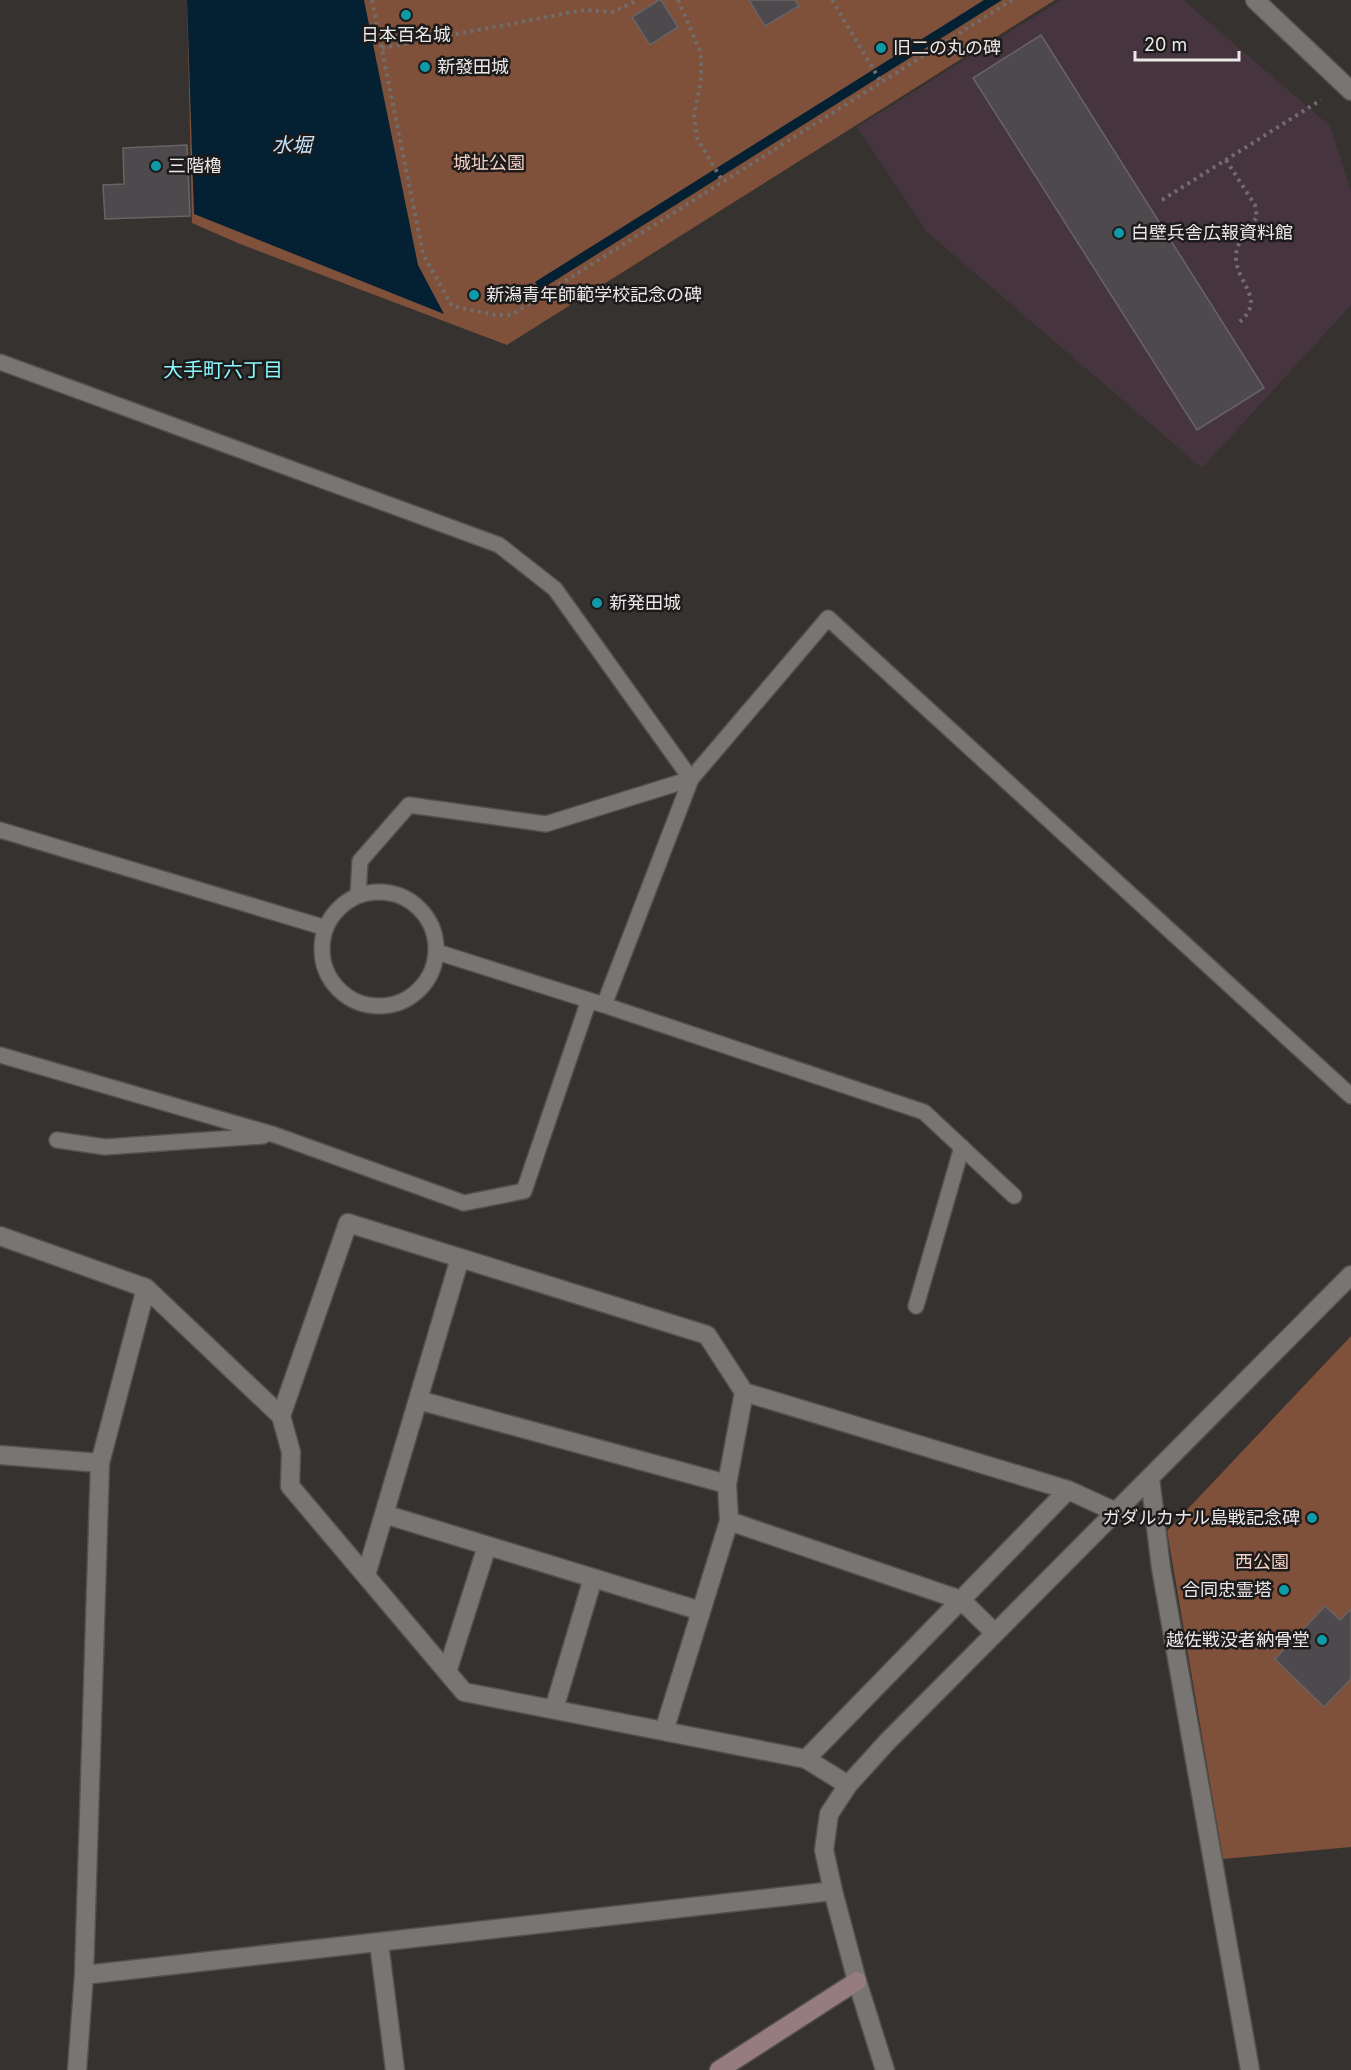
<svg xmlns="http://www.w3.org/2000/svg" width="1351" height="2070" font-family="Inter,'Noto Sans JP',sans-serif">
	<rect width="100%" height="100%" fill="#363230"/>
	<path fill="#46353f" d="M1061,0H1183L1330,126L1351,191V305L1202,468L927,232L857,127Z"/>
	<path fill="#7f503a" d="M187,0H1055L507,345L240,244L192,223Z
		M1351,1336V1847L1223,1859L1167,1531Z"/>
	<path fill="#042033" d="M187,0H364L418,265L444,314L194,214Z
		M984,0H1002L540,290L535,282Z"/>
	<path fill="#4d494c" stroke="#686466" stroke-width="1.5" d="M659,0H661L678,27L650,45L632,17Z
		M749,0H795L799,6L765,26Z
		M1041,35L1264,388L1197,430L973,78Z
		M187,145L190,216L105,219L103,185L124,184L123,148Z
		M1325,1606L1340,1620L1351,1609V1679L1324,1707L1275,1659Z"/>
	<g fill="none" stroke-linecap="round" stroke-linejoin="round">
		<g stroke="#53504e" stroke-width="18">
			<path id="lane" d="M0,362L499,545L555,589L691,779L546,824L409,805L360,861L358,895
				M0,830L326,928
				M322 949a57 57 0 1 1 114 0a57 57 0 1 1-114 0Z
				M437,952L604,1005L691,779L828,618L1351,1096
				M604,1005L924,1112L1014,1196
				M0,1055L275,1135L464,1203L524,1191L589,1000
				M57,1140L105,1147L263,1136
				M916,1306L962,1147"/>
		</g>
		<g stroke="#53504e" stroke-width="21">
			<path id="street" d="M1255,0L1351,91
				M0,1236L146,1288L281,1416L291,1452L290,1486L464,1692L806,1759L848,1785
				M418,1400L727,1484
				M281,1416L348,1223L707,1335L744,1392L1068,1490L1116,1512
				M0,1455L100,1463
				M1150,1478L1161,1568L1250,2070
				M384,1514L701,1611
				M729,1521L961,1600L995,1633
				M366,1575L460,1258
				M447,1672L487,1546
				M554,1709L593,1578
				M664,1731L729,1521L727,1484L744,1392
				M806,1759L1068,1490
				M379,1943L395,2070
				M84,1975L833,1891
				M77,2070L84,1975L100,1463L146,1288
				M885,2070L857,1981L833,1891L824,1850L829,1814L848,1785L887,1742L1351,1275"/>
		</g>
		<g stroke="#53504e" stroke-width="21">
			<path id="secondary" d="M719,2070L857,1981"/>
		</g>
		<path stroke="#706d6b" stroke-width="4" stroke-dasharray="3 4.5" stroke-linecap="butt" d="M372,0L423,254L452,306L495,315H511L1012,0
			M678,0L701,53V81L694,115L697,138L723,182
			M832,0L881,82
			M382,48L584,10L613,12L638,0
			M1226,160L1255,205L1257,217C1249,228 1237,241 1236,255C1234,282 1269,299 1238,323
			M1162,200L1321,100"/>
		<use href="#lane" stroke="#797573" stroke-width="15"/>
		<use href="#street" stroke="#797573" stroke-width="18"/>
		<use href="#secondary" stroke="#967c7e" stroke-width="18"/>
	</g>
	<g fill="#0f9aa8" stroke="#1c1a1a" stroke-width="2">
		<circle cx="406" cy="15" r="6"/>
		<circle cx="881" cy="48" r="6"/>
		<circle cx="425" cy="67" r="6"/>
		<circle cx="156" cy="166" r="6"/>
		<circle cx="1119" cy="233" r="6"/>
		<circle cx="474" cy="295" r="6"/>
		<circle cx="597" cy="603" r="6"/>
		<circle cx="1312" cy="1518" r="6"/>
		<circle cx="1284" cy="1590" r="6"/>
		<circle cx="1322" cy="1640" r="6"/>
	</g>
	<g text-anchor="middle" stroke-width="5" stroke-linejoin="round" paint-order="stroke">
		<g font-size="18" fill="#ebe9e8" stroke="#1c1a1a" text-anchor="start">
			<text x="406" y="41" text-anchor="middle">日本百名城</text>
			<text x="893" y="54">旧二の丸の碑</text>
			<text x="437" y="73">新發田城</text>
			<text x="168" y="172">三階櫓</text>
			<text x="1131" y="239">白壁兵舎広報資料館</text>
			<text x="486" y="301">新潟青年師範学校記念の碑</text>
			<text x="609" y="609">新発田城</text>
			<text x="1300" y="1524" text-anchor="end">ガダルカナル島戦記念碑</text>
			<text x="1272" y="1596" text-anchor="end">合同忠霊塔</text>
			<text x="1310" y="1646" text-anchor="end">越佐戦没者納骨堂</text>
		</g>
		<g font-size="18" fill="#f3cfc0" stroke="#1c1a1a">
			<text x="489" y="169">城址公園</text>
			<text x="1262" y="1568">西公園</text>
		</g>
		<g font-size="20" font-style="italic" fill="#c5e2fb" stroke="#1c1a1a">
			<text x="292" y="152">水堀</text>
		</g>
		<g font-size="20" fill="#8cf8fd" stroke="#1c1a1a">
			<text x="223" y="377">大手町六丁目</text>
		</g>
	</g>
	<path d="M1135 51v9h104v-9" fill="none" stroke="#ebe9e8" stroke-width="3"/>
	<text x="1144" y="51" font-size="18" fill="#ebe9e8" stroke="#1c1a1a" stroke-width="4.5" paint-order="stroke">20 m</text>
</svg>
